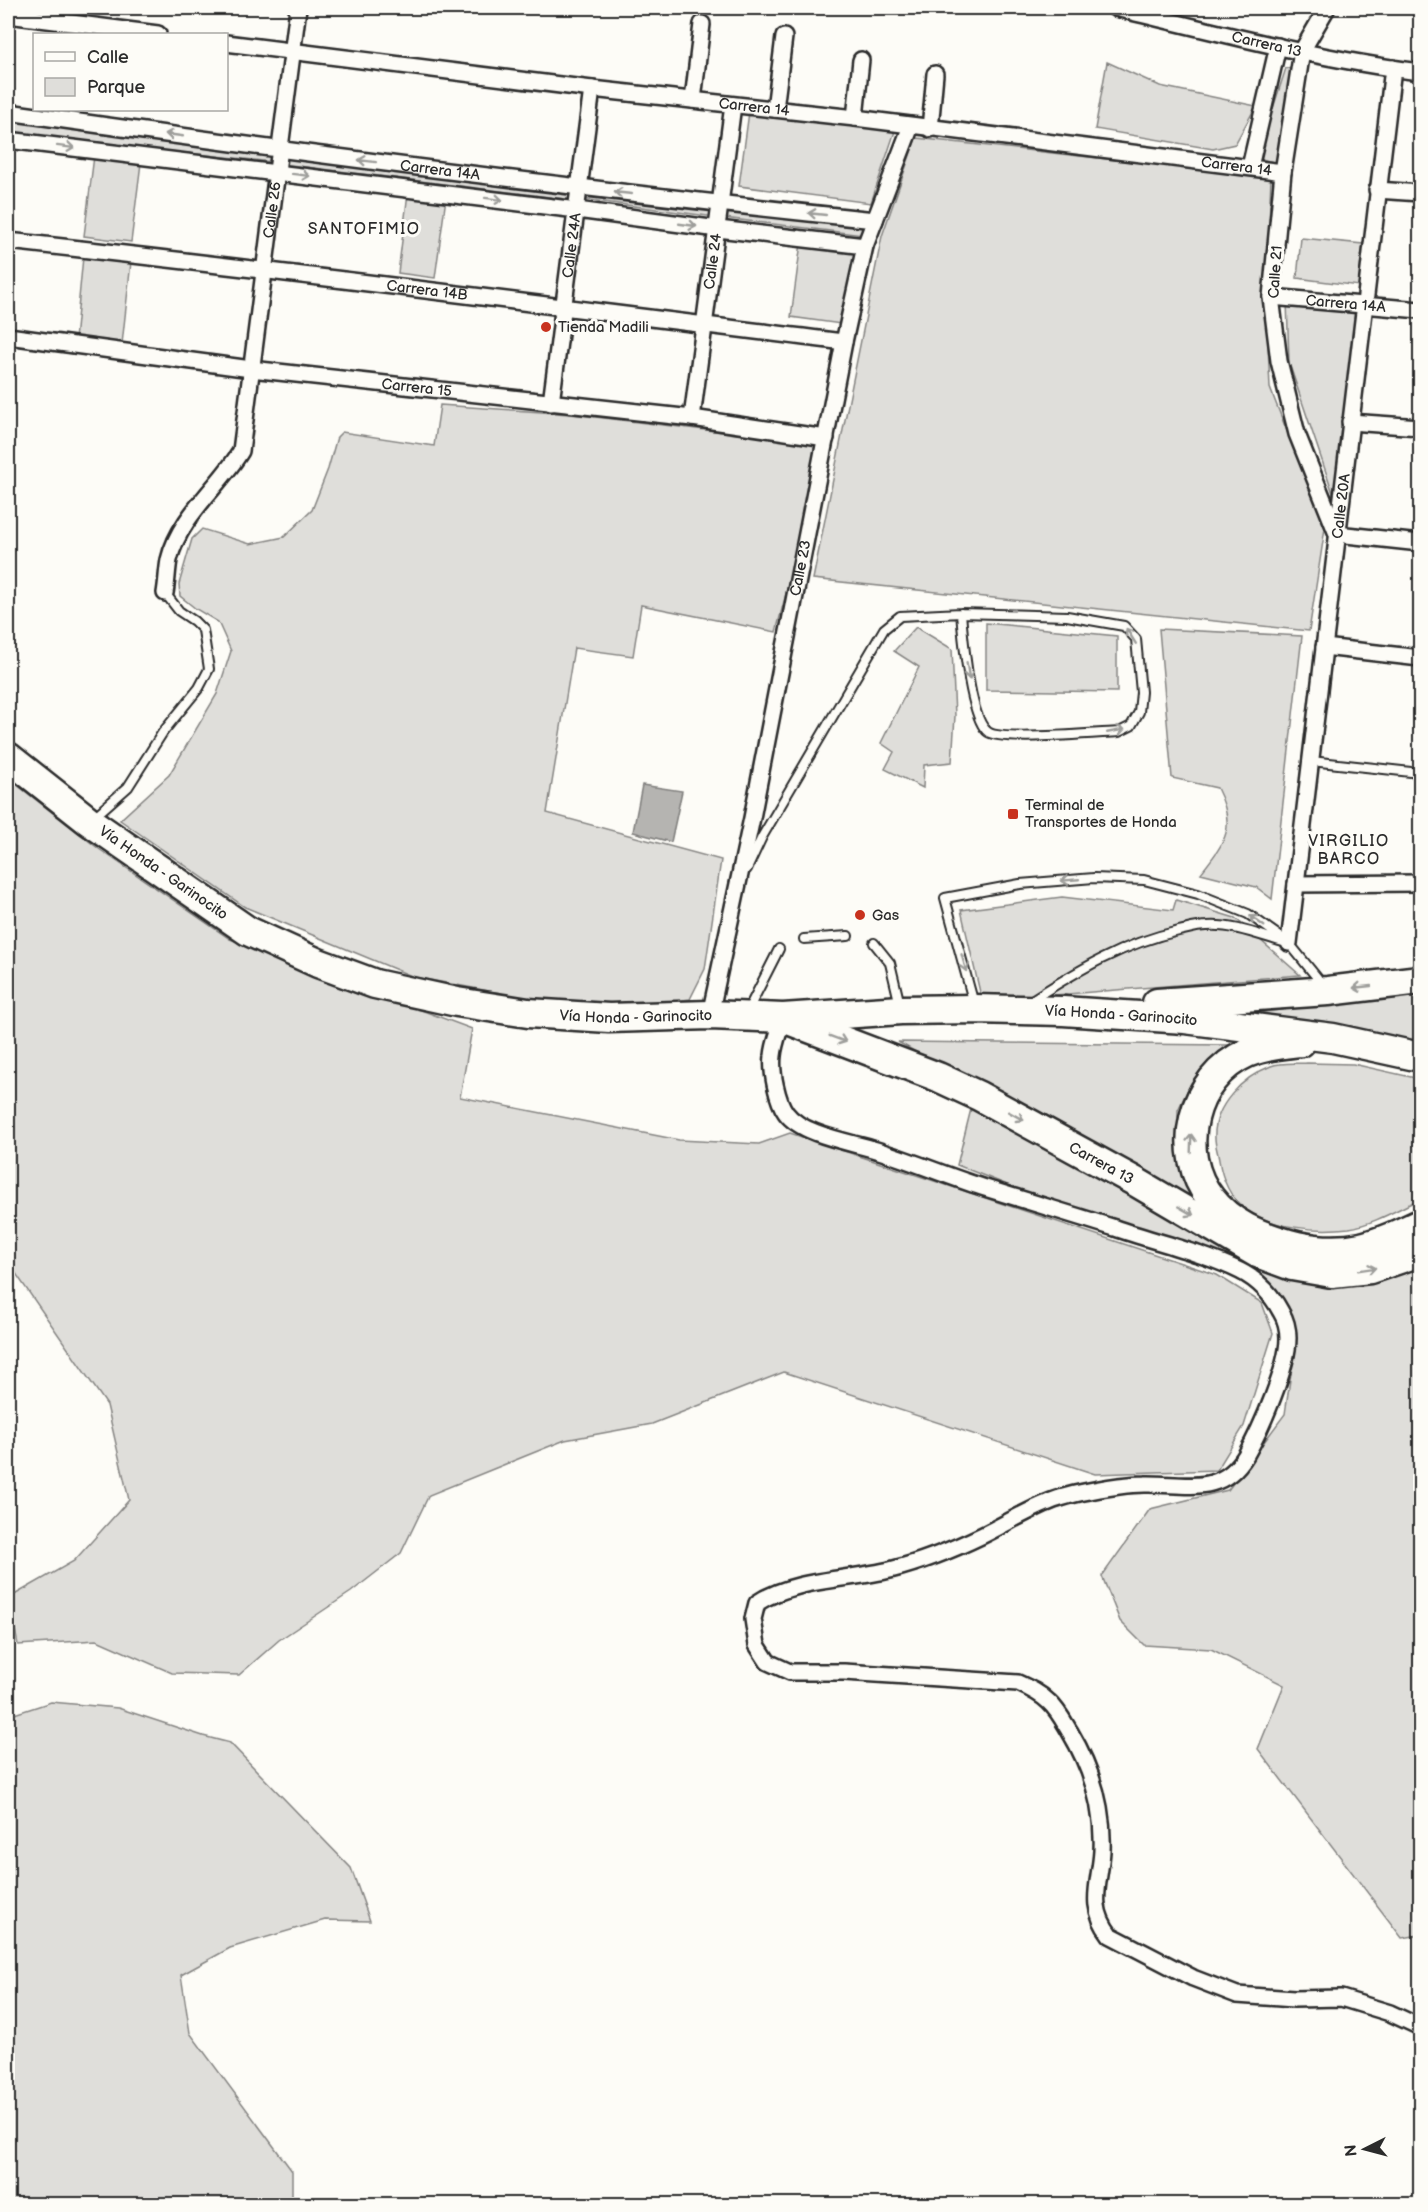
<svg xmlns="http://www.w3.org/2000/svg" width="1428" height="2212" font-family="'Balsamiq Sans',sans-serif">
	<rect width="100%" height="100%" fill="#fdfcf7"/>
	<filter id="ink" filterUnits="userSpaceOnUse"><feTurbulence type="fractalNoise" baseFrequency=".0167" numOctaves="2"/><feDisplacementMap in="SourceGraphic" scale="12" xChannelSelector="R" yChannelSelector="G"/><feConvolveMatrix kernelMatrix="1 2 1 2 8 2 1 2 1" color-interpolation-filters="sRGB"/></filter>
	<g filter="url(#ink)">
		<path fill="#dfdeda" stroke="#858482" stroke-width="1.5" d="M1107,62L1160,86L1256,106L1235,144L1213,149L1095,129Z
			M1286,68L1296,70L1279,164L1245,154L1268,124Z
			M749,112L895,131L871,203L739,186Z
			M8,117L275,151L272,162L8,134Z
			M916,138L1271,177L1266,301L1270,388L1325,528L1309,631L813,579L882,236Z
			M284,151L577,184L574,200L282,164Z
			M94,156L141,163L131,242L84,236Z
			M584,185L718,199L715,217L582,199Z
			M408,193L446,198L435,278L398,273Z
			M726,199L871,215L863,235L724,218Z
			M1301,238L1363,244L1359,286L1297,278Z
			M801,243L855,250L841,324L791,317Z
			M83,257L131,262L122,344L75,340Z
			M1287,300L1358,304L1335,499L1289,363Z
			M440,405L570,414L825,444L776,632L641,605L633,656L574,648L547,813L721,860L705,969L690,999L639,1006L542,1001L414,977L245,907L120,820L169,775L217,694L231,651L218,622L196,609L180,596L179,584L192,539L202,529L250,544L284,537L312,510L328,469L337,437L342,432L434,446Z
			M986,623L1117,636V692L986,690Z
			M916,627L952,649L955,716L952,762L924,765L923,788L885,769L894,752L881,743L919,667L894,651Z
			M1159,629L1302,636L1272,899L1256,887L1201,873C1226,841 1237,827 1217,788L1172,778Z
			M8,778L99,849L230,939L472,1029L460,1097L679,1140L759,1144L790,1133L1217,1275L1262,1303L1273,1333L1244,1426L1217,1470L1095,1474L784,1372L652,1424L565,1440L429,1495L401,1553L351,1592L279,1640L239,1675L172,1673L97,1640L18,1645L9,1598L74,1561L129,1500L107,1405L8,1262Z
			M1062,897L1173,910L1176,900L1235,918L1300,975L982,1001L961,910Z
			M1420,992V1048L1233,1016Z
			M898,1042L1229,1045L1191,1083L1178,1110V1143L1208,1215Z
			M1307,1063L1353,1064L1420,1079V1199C1398,1209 1374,1224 1349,1228C1317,1232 1268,1228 1243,1207C1228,1195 1222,1178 1219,1160C1218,1153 1215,1145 1215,1138C1213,1106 1243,1077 1271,1066C1281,1062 1296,1064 1307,1063Z
			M973,1101L1220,1239L1420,1265V1935L1402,1938L1258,1749L1284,1685L1211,1649L1144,1645L1120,1621L1102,1576L1150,1509L1228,1490L1285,1414L1297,1332L1280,1295L1262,1276L1226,1255L1020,1190L957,1165Z
			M51,1702L118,1708L203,1736L230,1743L351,1868L370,1921L325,1920L230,1948L181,1975L190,2033L292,2171V2204H111L106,2202L100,2204H8V1716Z"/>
		<path fill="#b5b4b1" stroke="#7e7d7b" stroke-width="1.5" d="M642,785L682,791L671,842L633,832Z"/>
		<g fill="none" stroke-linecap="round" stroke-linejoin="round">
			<g stroke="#2b2b2b" stroke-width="12">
				<path id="lane" d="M1311,761L1420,773
					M93,818L128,787L163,732L199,688L209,669L203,630L194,621L179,611L165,593
					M747,869L762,837L884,629L900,616L961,613L1067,616L1124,626L1136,639L1141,692L1139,712L1131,726L1119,732C1098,733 1001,742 988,732C970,719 963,637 961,613
					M804,939L848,936
					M874,943L890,963L900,1005
					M1030,1001C1077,971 1123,943 1179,931C1188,929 1198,926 1207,926C1232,924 1259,935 1283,942
					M974,1004L945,898L1020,884L1094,878L1144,880L1198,894L1248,914L1289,943L1323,985
					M748,1010L779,949"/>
			</g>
			<g stroke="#2b2b2b" stroke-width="20">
				<g id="street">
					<path id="s1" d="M1115,8C1216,32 1317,59 1420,72"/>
					<path d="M1327,8L1302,51L1283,172L1271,297L1279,361L1297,434L1337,534L1420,543"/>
					<path d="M8,15L158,34"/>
					<path id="s2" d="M226,43L592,89L855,118L1283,172"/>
					<path d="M693,100L702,24"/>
					<path d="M775,109L784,37"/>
					<path id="s3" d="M8,112C296,153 585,190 875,220"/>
					<path d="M855,118L861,60"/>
					<path d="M930,129L935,74"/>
					<path d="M8,140L577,210L718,229L865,246"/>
					<path d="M1250,167L1278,46"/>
					<path d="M1377,190L1420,193"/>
					<path id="s4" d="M8,241C287,271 565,308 844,342"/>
					<path id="s5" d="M1271,297L1420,310"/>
					<path id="s6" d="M8,336L251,369L692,418L826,438"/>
					<path id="s7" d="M551,403L592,89"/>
					<path id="s8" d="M692,418L733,105"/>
					<path d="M1350,422L1420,427"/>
					<path id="s9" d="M165,593C167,582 167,571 169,560C179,517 219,487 241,451L298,8"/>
					<path d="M1324,647L1420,658"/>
					<path d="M1296,884L1420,883"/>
					<path id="s10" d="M1289,943L1393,68"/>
					<path id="s11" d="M710,1015L752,818L844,342L865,246L911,126"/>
					<path d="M783,1018C780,1030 774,1043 773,1056C771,1071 777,1101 786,1113C802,1135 851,1142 876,1150C912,1161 947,1176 982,1187C1026,1201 1071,1214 1115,1228C1156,1242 1201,1252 1240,1271C1258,1280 1272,1295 1281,1312C1286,1320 1288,1329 1288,1338C1288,1367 1261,1429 1246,1455C1221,1497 1185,1483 1145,1484C1136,1484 1127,1485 1119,1486C1098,1489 1074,1493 1054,1500C1030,1509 1007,1523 983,1535C954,1549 922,1562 890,1570C848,1580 793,1579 757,1603L753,1619L757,1645L768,1662L790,1672H844L1018,1683C1029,1688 1040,1693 1049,1702C1058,1710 1064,1722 1070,1732C1092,1769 1104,1808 1102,1851C1100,1884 1087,1905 1110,1935L1193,1978L1237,1995L1294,1999L1341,1998L1390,2013L1420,2027"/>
				</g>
			</g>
			<g stroke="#2b2b2b" stroke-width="33">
				<g id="highway">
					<path id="s12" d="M8,757L89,821L248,931L318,963L375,984L457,1002L528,1013L609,1018L710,1015L783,1018L901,1010L975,1009L1063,1011L1185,1019L1333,1038L1420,1057"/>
					<path d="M1157,1003L1328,991L1420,980"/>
					<path id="s13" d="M791,1021L938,1077L979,1096L1136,1182L1257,1253L1292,1266L1332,1273L1370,1269L1420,1252"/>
					<path d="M1301,1042C1284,1044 1263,1046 1247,1053C1191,1078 1174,1152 1211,1199C1230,1224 1260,1236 1289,1244C1311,1250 1338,1252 1361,1247C1382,1242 1401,1233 1420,1224"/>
				</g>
			</g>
			<use href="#lane" stroke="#fdfcf7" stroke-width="8"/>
			<use href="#street" stroke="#fdfcf7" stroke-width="15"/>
			<use href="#highway" stroke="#fdfcf7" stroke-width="28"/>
		</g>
		<defs><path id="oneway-shaft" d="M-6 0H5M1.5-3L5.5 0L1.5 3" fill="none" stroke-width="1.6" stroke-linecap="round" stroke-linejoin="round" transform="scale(1.5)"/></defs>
		<g stroke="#9e9e9b">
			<use href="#oneway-shaft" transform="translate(174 135) rotate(-172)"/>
			<use href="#oneway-shaft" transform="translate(66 147) rotate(7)"/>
			<use href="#oneway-shaft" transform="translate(367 161) rotate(-173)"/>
			<use href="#oneway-shaft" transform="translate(301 175) rotate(7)"/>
			<use href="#oneway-shaft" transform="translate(623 193) rotate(-174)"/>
			<use href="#oneway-shaft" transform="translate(494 199) rotate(7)"/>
			<use href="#oneway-shaft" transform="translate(817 214) rotate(-174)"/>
			<use href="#oneway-shaft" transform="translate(688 225) rotate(8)"/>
			<use href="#oneway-shaft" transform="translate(1131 636) rotate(-122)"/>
			<use href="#oneway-shaft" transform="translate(968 671) rotate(81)"/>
			<use href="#oneway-shaft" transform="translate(1116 731) rotate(-11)"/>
			<use href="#oneway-shaft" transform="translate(1070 880) rotate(175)"/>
			<use href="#oneway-shaft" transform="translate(1257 921) rotate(-144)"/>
			<use href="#oneway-shaft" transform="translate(964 963) rotate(74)"/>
			<use href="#oneway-shaft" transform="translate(1362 987) rotate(174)"/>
			<use href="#oneway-shaft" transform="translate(838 1039) rotate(21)"/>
			<use href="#oneway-shaft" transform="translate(1016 1116) rotate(29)"/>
			<use href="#oneway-shaft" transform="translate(1191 1143) rotate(-88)"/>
			<use href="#oneway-shaft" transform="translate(1186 1211) rotate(30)"/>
			<use href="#oneway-shaft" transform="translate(1367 1269) rotate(-9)"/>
		</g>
	</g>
	<g fill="#c8321e" stroke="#fdfcf7" stroke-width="2">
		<circle cx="546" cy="327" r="6"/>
		<rect x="1007" y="808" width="12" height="12" rx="3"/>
		<circle cx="860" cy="915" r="6"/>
	</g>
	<g text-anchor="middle" stroke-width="6" stroke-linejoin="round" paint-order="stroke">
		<g font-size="15" fill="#2b2b2b" stroke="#fdfcf7">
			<text dy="5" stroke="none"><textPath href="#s1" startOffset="156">Carrera 13</textPath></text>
			<text dy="5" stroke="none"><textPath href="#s2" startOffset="532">Carrera 14</textPath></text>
			<text dy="5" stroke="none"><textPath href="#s2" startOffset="1018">Carrera 14</textPath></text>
			<text dy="5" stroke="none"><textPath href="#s3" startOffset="436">Carrera 14A</textPath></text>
			<text dy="5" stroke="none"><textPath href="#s9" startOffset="408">Calle 26</textPath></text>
			<text dy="5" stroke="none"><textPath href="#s7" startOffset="159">Calle 24A</textPath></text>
			<text dy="5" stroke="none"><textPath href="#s8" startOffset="158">Calle 24</textPath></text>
			<text transform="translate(1275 272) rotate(-86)" y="5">Calle 21</text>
			<text dy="5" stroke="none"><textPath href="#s4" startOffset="422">Carrera 14B</textPath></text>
			<text dy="5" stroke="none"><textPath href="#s5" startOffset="75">Carrera 14A</textPath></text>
			<text dy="5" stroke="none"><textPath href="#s6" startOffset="412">Carrera 15</textPath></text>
			<text dy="5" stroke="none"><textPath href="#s10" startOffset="440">Calle 20A</textPath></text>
			<text dy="5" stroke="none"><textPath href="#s11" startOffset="456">Calle 23</textPath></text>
			<text dy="5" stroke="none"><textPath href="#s12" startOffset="194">Vía Honda - Garinocito</textPath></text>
			<text dy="5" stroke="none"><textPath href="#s12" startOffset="698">Vía Honda - Garinocito</textPath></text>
			<text dy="5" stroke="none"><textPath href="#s12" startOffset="1184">Vía Honda - Garinocito</textPath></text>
			<text dy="5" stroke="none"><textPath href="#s13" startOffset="342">Carrera 13</textPath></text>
		</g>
		<g font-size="15" fill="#2b2b2b" stroke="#fdfcf7" text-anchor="start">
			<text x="558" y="332">Tienda Madili</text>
			<text x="1025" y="810">Terminal de<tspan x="1025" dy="17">Transportes de Honda</tspan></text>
			<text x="872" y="920">Gas</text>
		</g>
		<g font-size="16" letter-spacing="1.5" fill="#2b2b2b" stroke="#fdfcf7">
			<text x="364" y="234">SANTOFIMIO</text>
			<text x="1349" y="846">VIRGILIO<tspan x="1349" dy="18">BARCO</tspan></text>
		</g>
	</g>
	<rect width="1428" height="2212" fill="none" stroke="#fdfcf7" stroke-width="30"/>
	<rect x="15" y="15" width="1398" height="2182" fill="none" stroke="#2b2b2b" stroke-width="2" filter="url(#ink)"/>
	<rect x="33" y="33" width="195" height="78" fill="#fdfcf7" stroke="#a9a8a5" stroke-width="1.5"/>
	<rect x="45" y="52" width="30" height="9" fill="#fdfcf7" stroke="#a9a8a5" stroke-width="1.5"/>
	<text x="87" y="63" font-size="18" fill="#2b2b2b">Calle</text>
	<rect x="45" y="78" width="30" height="18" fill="#dfdeda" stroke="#a9a8a5" stroke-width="1.5"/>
	<text x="87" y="93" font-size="18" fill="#2b2b2b">Parque</text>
	<g transform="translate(1365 2149) rotate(264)" stroke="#fdfcf7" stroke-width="4.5" paint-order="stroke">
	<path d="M0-4.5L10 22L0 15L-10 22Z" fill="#2b2b2b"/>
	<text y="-9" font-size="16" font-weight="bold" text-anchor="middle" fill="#2b2b2b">N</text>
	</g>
</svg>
